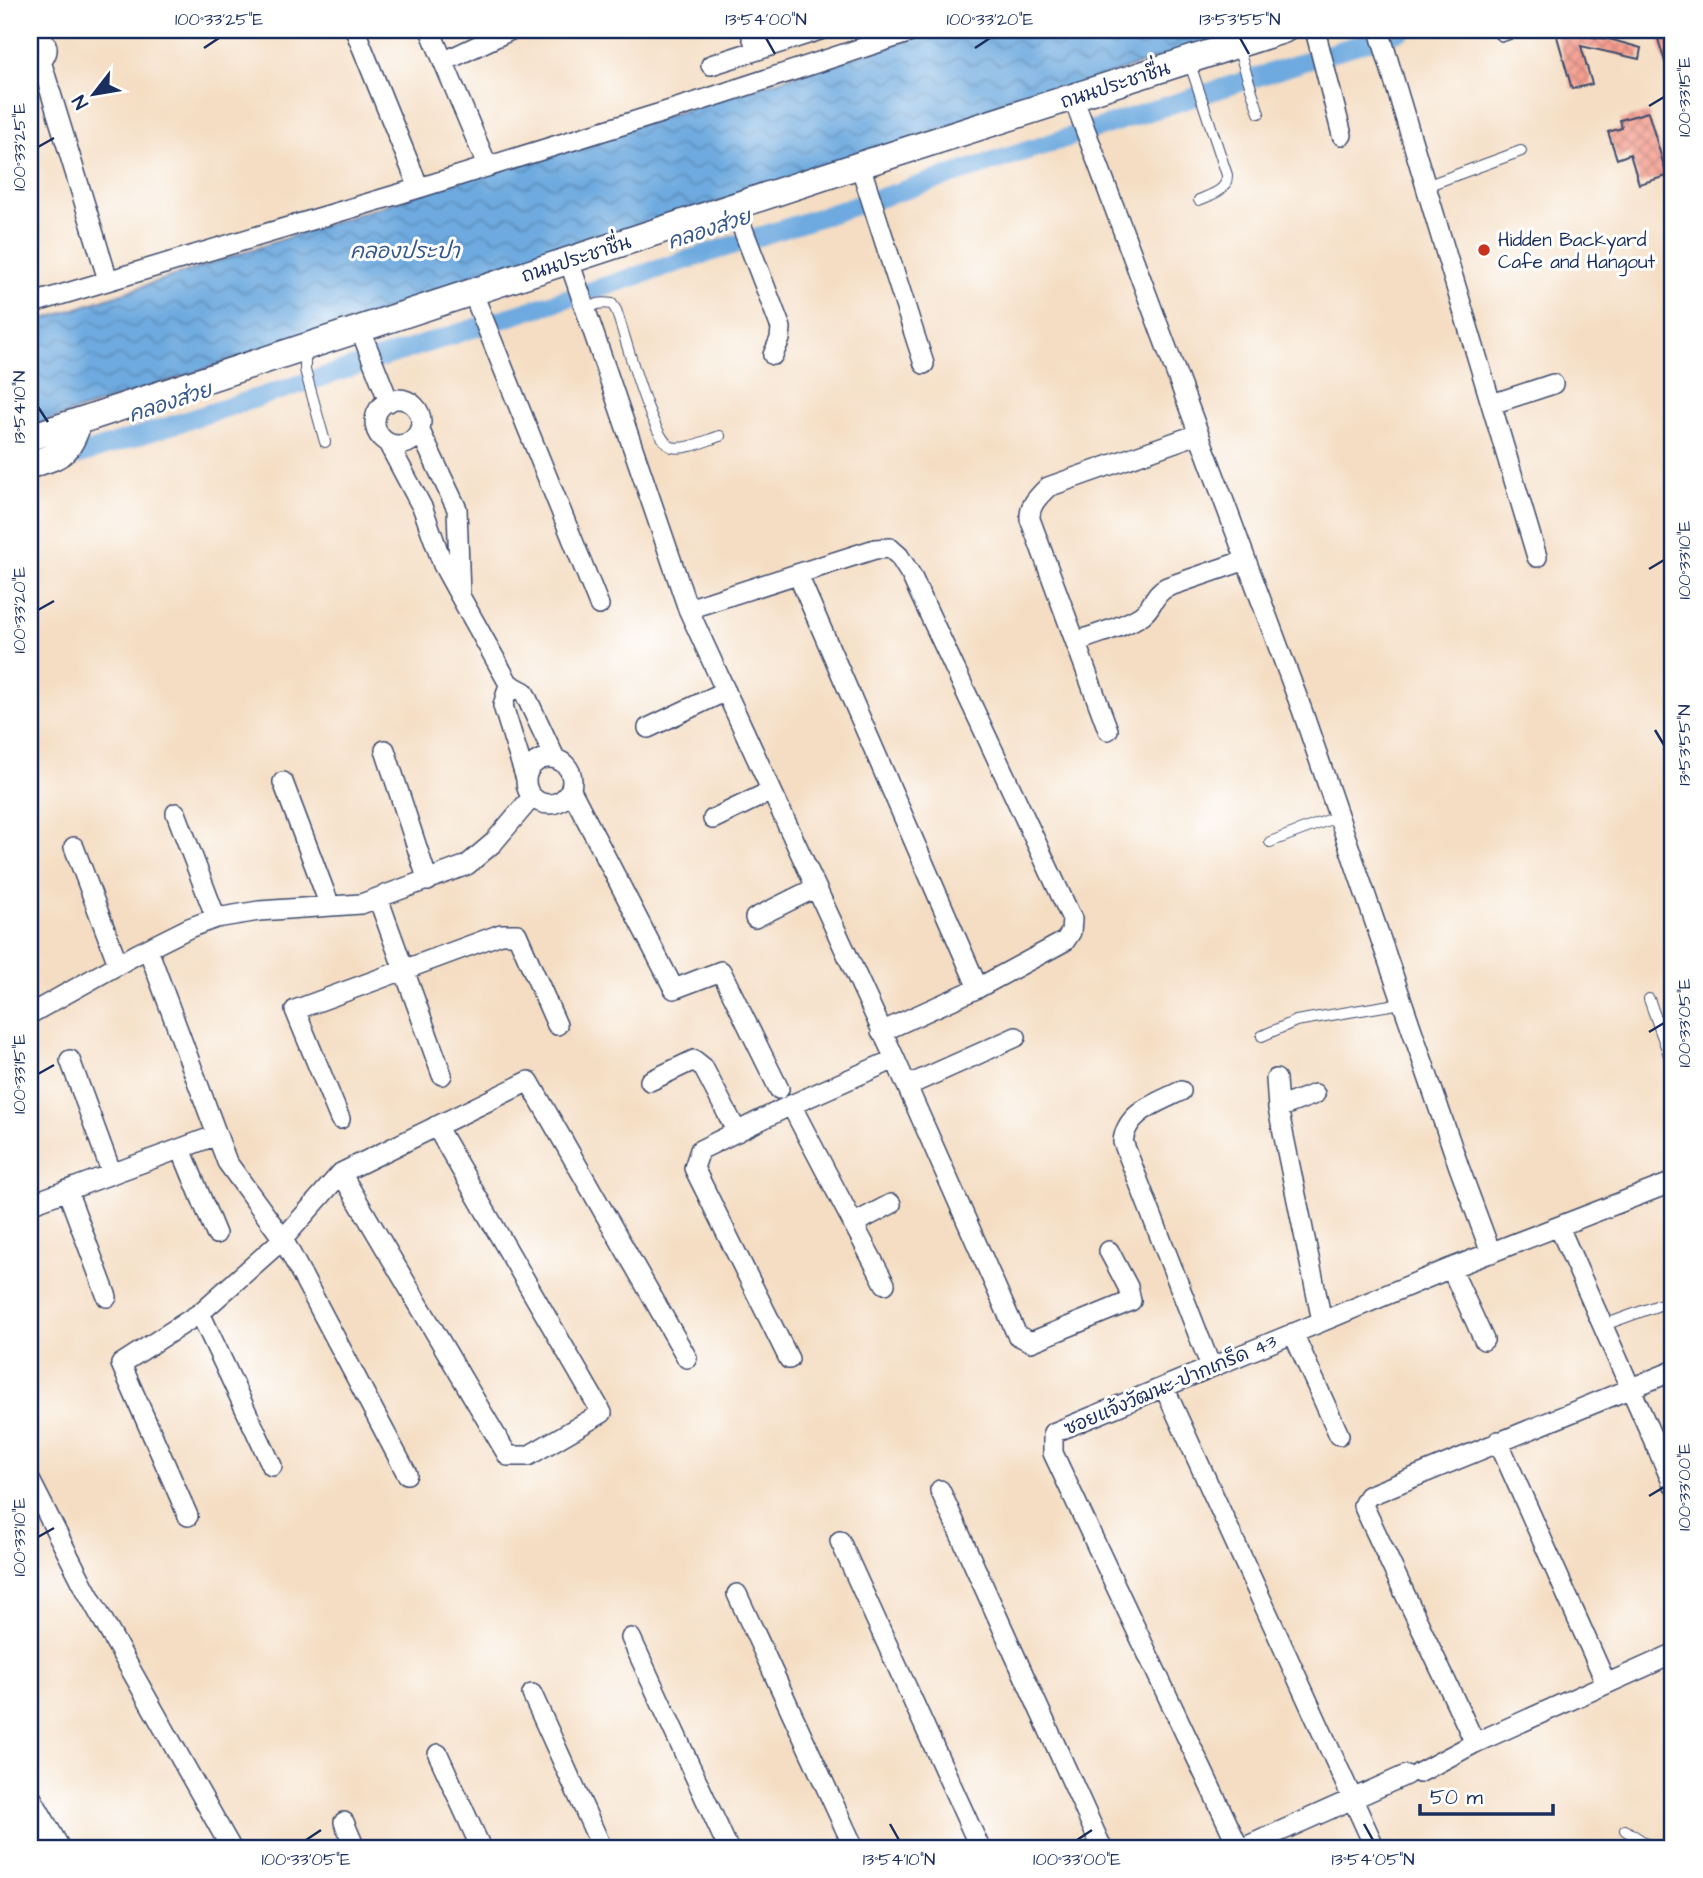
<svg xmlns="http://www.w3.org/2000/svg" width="1703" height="1878" font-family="'Architects Daughter','Playpen Sans Thai',sans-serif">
	<defs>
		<pattern id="water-waves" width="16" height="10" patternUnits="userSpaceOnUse" patternTransform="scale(1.75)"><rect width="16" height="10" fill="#6eaadf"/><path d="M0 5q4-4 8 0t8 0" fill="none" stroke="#5a8bb8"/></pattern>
		<pattern id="building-cross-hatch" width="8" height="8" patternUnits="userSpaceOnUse" patternTransform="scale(1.75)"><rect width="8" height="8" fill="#f59c8d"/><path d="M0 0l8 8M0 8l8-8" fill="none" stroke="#c68076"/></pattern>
	</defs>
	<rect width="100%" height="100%" fill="#fff"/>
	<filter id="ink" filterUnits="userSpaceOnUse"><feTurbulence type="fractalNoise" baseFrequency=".0143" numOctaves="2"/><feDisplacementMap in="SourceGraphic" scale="14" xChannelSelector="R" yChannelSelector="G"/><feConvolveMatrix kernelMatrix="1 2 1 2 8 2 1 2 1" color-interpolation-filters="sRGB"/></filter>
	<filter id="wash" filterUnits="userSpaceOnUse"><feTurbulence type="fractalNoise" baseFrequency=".00686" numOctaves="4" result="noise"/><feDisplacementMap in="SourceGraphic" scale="28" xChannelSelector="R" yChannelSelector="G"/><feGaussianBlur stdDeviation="1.57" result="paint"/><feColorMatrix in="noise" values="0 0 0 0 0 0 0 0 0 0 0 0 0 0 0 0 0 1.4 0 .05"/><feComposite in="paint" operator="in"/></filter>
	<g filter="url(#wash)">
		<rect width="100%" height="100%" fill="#f4ddc2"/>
		<path fill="url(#water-waves)" stroke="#446c9e" stroke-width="2" d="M939,30H1245L30,426V324L419,194Z"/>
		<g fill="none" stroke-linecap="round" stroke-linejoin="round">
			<path stroke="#6eaadf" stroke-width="19" d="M54,463L1403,30"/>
		</g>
		<g id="blocks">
			<path fill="url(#building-cross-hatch)" d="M1567,30H1578L1579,35L1609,39L1641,48L1639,59L1581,46L1592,84L1572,89L1556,33Z
				M1673,31V77L1670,78L1657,36Z
				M1648,112L1667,176L1639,184L1630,154L1617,159L1608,132L1622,128L1620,120Z"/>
		</g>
	</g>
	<g filter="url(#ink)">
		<use href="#blocks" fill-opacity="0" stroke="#3c496d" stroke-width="2"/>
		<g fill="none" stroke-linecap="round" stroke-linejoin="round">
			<g stroke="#3c496d" stroke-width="12">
				<path id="lane" d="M1237,45L1259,113
					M1189,61L1227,175C1227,191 1213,194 1199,200
					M1426,186L1521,151
					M587,313C593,303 601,302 612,304L616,310C625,334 651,440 672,447C685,451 707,440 720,436
					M305,350V370L325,442
					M1270,842L1339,816
					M1649,999L1673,1066
					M1262,1036L1296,1021L1402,1003
					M1604,1325L1673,1300
					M1625,1830L1653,1848
					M30,1846L52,1833"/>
			</g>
			<g stroke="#3c496d" stroke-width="22">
				<path id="street" d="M355,30L419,188
					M430,30L487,165
					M750,30L757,50
					M1315,30L1342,135
					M1379,30L1537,557
					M1503,31L1506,30
					M30,38C46,35 53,50 41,61L31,62
					M41,61L108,280
					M443,62L511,30
					M711,65L820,30
					M1073,97L1302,710L1459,1167L1491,1253
					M860,165L924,364
					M734,206L781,328L780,339L773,355
					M569,261L688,609L895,1059L1017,1335L1031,1342L1131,1301L1128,1287L1109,1251
					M472,291L599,605
					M30,304L419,188L706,99L917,30
					M360,329L389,402
					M375 422a23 23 0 1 1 46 0a23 23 0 1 1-46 0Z
					M1492,404L1553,384
					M388,443L423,509L443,565L460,596L457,509L420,431
					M798,575L978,988
					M460,596L509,684L524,692L555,758
					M688,609L875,549L890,548L899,556L911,575L1072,919L1071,932L1065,941L978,988L881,1032
					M1076,642C1097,633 1123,628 1142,615C1153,607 1154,593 1167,587L1246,560
					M509,684L503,706L526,779
					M648,728L726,691
					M1108,730L1030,519C1029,505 1038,497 1048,487L1198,434
					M385,750L428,881
					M526 781a23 23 0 1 1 46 0a23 23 0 1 1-46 0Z
					M283,782L330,906
					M571,790L674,989L721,971L779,1089
					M176,813L216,918
					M713,819L771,791
					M74,847L118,964
					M378,898L442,1075
					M755,918L815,888
					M148,949L227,1162L283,1239L407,1474
					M30,1014L137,954L189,928L216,918L259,911L361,904L467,865L493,843L532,797
					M70,1060L112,1174
					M1276,1079L1278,1108L1322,1321
					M650,1081L694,1060L703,1067L737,1132
					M907,1086L1016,1037
					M1181,1091C1157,1103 1126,1112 1123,1142L1211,1367
					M791,1105L885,1284
					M1278,1108L1315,1094
					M340,1119L295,1010L501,934H517L557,1025
					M181,1149L216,1234
					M341,1173L508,1456H528L602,1413L436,1126
					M67,1190L107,1297
					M30,1204L217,1135
					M853,1224L891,1204
					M1559,1227L1673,1484
					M1451,1268L1484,1340
					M200,1313L272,1466
					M1293,1333L1339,1435
					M789,1359L694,1168L700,1150L791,1105L895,1059
					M1164,1387L1375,1848
					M1498,1441L1606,1683
					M30,1480L86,1590L231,1848
					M940,1490L1102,1848
					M188,1516L121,1364L200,1313L283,1239L341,1173L529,1081L687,1358
					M840,1541L980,1848
					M737,1594L854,1848
					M631,1638L728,1848
					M532,1694L602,1848
					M1475,1743L1363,1505L1368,1496L1673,1371
					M438,1754L481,1848
					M1419,1773L1475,1743L1673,1654
					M30,1795L60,1848
					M344,1822L355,1848
					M1239,1848L1053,1453V1433L1451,1268L1673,1182
					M1243,1848L1406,1775"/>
			</g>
			<g stroke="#3c496d" stroke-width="29">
				<path id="secondary" d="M30,437L860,165L1283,30
					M30,465C63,454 67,454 79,421"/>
			</g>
			<use href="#lane" stroke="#fff" stroke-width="10"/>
			<use href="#street" stroke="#fff" stroke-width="19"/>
			<use href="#secondary" stroke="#fff" stroke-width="26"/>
		</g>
	</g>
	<path fill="none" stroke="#1b2f5e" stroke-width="2.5" d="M766,38L775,54M1240,38L1249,54M204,48L219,38M975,48L990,38M1649,106L1664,97M38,147L54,138M38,407L48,422M1649,569L1664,560M38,610L54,601M1655,730L1664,745M1649,1032L1664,1023M38,1074L54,1065M1649,1496L1664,1487M38,1537L54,1528M890,1824L899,1840M1364,1824L1373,1840M306,1840L321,1830M1077,1840L1092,1830"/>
	<circle fill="#c8321e" stroke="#fff" stroke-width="2.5" cx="1484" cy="250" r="7"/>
	<g text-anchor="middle" stroke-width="6" stroke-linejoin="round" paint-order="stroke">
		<g font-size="19" fill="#1b2f5e" stroke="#fff">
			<text transform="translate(1115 84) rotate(-18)" y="7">ถนนประชาชื่น</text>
			<text transform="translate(576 258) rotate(-18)" y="7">ถนนประชาชื่น</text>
			<text transform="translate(1170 1384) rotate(-23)" y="7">ซอยแจ้งวัฒนะ-ปากเกร็ด 43</text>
		</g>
		<g font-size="19" fill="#1b2f5e" stroke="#fff" text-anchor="start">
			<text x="1498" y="246">Hidden Backyard<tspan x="1498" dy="22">Cafe and Hangout</tspan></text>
		</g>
		<g font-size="21" font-style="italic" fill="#385a8b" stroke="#fff">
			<text transform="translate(709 229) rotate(-18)" y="7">คลองส่วย</text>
			<text x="405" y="258">คลองประปา</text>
			<text transform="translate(170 402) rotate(-18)" y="7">คลองส่วย</text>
		</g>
	</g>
	<rect width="1703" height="1878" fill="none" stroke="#fff" stroke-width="77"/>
	<g transform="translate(94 94) rotate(239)" stroke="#ffffff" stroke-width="5" paint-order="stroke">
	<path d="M0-5L12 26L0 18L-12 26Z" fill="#1b2f5e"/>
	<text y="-10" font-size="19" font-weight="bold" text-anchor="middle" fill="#1b2f5e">N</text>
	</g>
	<path d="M1420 1804v10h133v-10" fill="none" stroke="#1b2f5e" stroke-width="3.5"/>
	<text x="1430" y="1804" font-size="21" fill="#1b2f5e" stroke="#ffffff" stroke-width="5" paint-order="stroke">50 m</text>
	<rect x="38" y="38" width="1626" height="1802" fill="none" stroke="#1b2f5e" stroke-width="2.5"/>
	<g font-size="18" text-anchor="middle" fill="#1b2f5e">
		<text x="219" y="25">100°33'25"E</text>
		<text x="766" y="25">13°54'00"N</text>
		<text x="990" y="25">100°33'20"E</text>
		<text x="1240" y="25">13°53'55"N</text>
		<text transform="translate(1684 97) rotate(-90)" y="6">100°33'15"E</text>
		<text transform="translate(19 147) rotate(-90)" y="6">100°33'25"E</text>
		<text transform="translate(19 407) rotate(-90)" y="6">13°54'10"N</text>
		<text transform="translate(1684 560) rotate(-90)" y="6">100°33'10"E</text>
		<text transform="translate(19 610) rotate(-90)" y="6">100°33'20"E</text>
		<text transform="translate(1684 745) rotate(-90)" y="6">13°53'55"N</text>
		<text transform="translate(1684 1023) rotate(-90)" y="6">100°33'05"E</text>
		<text transform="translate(19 1074) rotate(-90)" y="6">100°33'15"E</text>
		<text transform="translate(1684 1487) rotate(-90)" y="6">100°33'00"E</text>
		<text transform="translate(19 1537) rotate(-90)" y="6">100°33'10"E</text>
		<text x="306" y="1865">100°33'05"E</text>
		<text x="899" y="1865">13°54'10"N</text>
		<text x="1077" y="1865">100°33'00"E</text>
		<text x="1373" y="1865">13°54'05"N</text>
	</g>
</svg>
